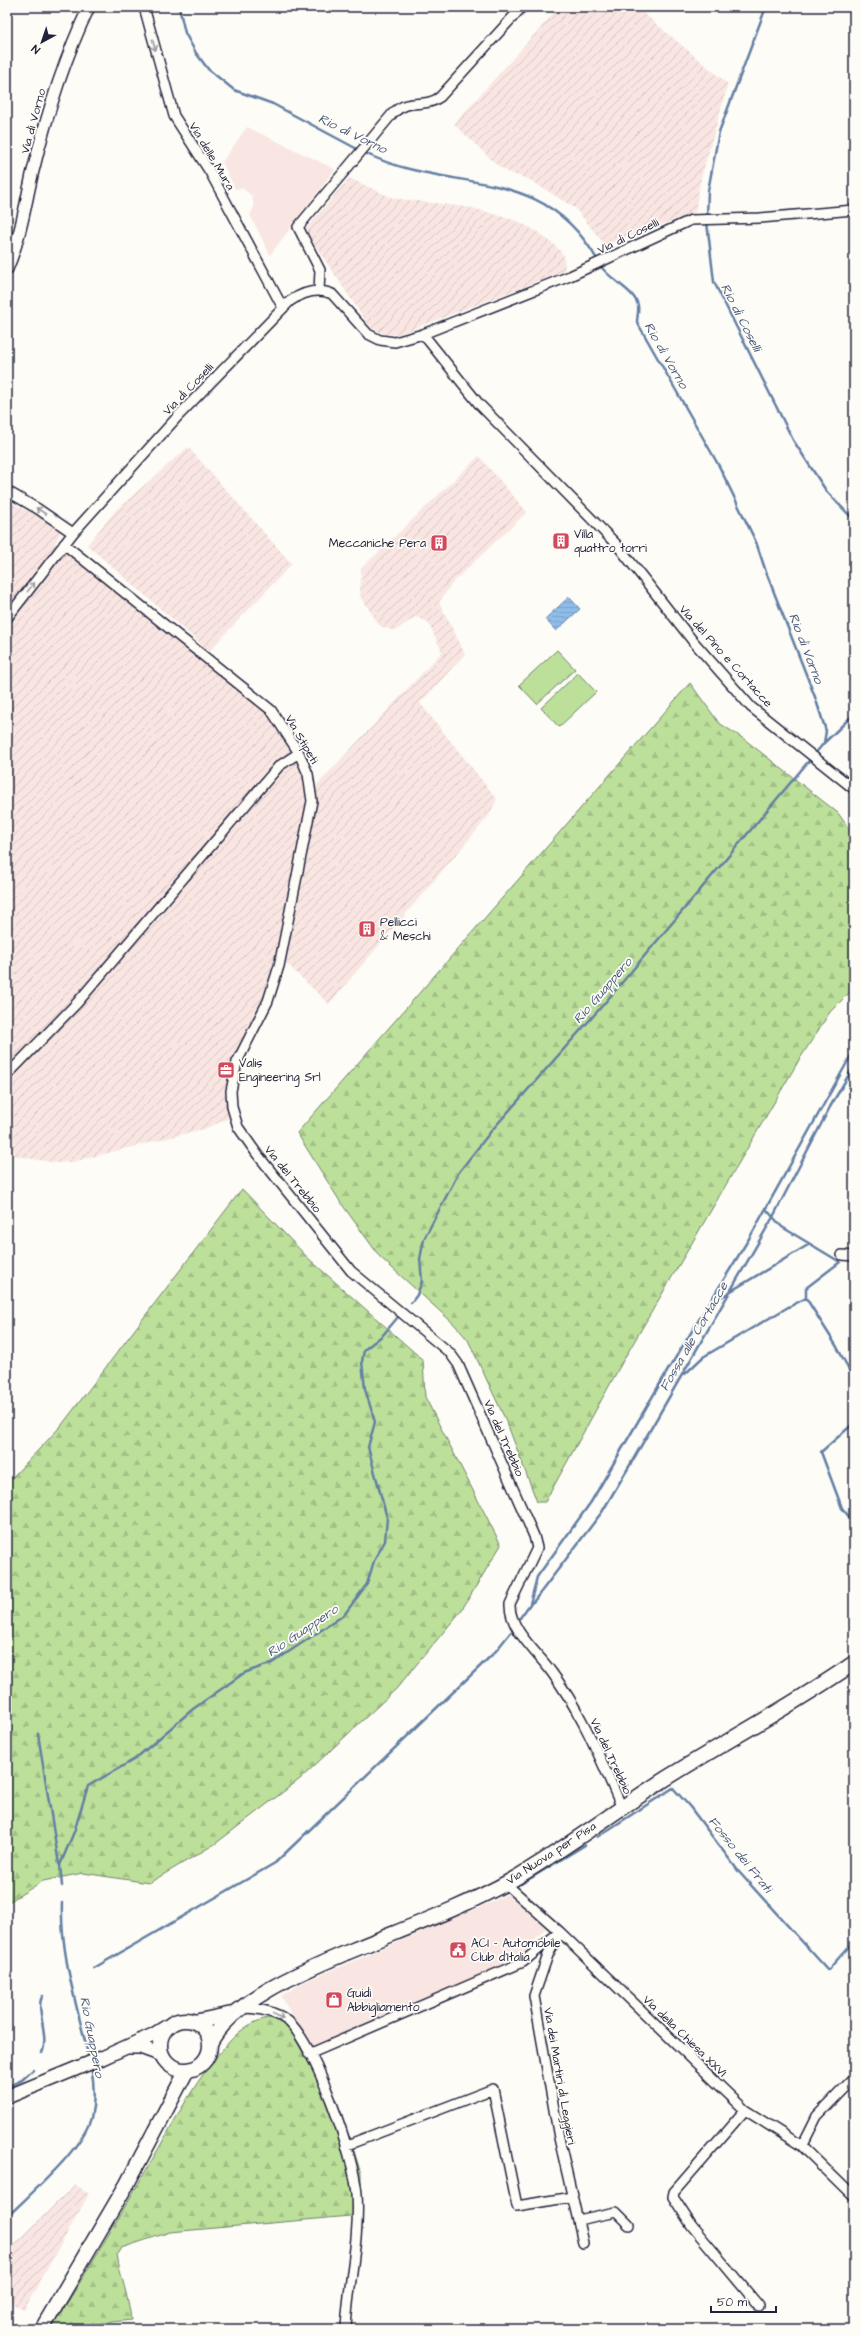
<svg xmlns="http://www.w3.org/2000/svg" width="861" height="2336" font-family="'Architects Daughter',sans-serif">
	<defs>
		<pattern id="industrial-furrows" width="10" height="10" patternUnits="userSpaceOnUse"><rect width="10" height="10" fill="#f9e6e2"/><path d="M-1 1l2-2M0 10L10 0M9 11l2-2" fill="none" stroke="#d5c5c3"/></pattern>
		<pattern id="forest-firs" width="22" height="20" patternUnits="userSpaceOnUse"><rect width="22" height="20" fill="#bce09a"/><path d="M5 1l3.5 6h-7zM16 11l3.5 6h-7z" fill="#a1c086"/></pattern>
		<pattern id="water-rules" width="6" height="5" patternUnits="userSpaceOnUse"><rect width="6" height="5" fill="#8ebde9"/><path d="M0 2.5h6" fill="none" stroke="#7aa2c9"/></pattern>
	</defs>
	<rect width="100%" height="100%" fill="#fdfcf7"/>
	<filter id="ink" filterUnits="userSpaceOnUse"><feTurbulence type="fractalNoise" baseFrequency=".025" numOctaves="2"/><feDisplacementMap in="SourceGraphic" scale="8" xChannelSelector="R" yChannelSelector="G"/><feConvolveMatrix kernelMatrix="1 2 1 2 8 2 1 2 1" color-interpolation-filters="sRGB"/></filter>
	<g filter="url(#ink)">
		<path fill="#f9e6e2" d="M247,127L335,169L270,255L250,215L254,207L252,196L242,188L235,189L222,162Z
			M505,1895H510L546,1928L518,1959L310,2047L281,1996L304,1982L492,1902Z"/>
		<path fill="url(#industrial-furrows)" d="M559,7H636L728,84L700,182L695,213L605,245L575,208L530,180L510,173L498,166L454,124Z
			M349,178L393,198L473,208L517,221L536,231L556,246L564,256L565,271L400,334H386L375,330L367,323L305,230Z
			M188,447L292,564L209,651L87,545L115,511Z
			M479,456L527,512L453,582L439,602L465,654L420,703L497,799L488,817L329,1004L284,961L316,786L442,652L428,622L415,617L395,631L380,626L360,596L361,569Z
			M7,501L46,519L61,531L55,544L228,678L269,715L290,748L303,775L306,805L301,839L269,985L234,1063L227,1087V1101L230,1118L204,1129L72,1162L56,1163L10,1155L7,1160Z
			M75,2184L89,2194L24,2310L7,2301V2252Z"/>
		<path fill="url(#forest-firs)" stroke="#6f816a" d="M690,683L719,723L744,739L838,813L854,836V988L830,1012L799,1060L624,1359L545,1502H537L507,1423L468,1340L454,1324L380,1257L341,1203L297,1133Z
			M242,1189L308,1258L423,1360L425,1397L501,1545L461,1611L396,1689L300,1779L215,1844L149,1883L83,1873L43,1881L7,1903V1483L61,1426Z
			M268,2018L279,2020L290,2029L350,2138L361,2174V2215L170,2232L121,2248L117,2254C120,2276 129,2297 131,2320L77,2326L75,2329H51C86,2274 119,2217 152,2160C176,2119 197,2076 230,2041C240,2030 253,2021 268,2018Z"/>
		<path fill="#bce09a" stroke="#6f816a" d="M557,650L575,669L537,704L519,685Z
			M578,673L596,692L559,727L541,708Z"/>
		<path fill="url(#water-rules)" stroke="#637fa3" d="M569,597L580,609L556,631L545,619Z"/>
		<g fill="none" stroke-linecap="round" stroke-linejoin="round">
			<path stroke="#637fa3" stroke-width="2.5" d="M179,7L185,33L196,53L208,69L234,90L273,104L359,150
				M363,152C449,196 542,160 598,261
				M707,217L708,191L719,132L766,7
				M707,222L714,282L793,440L827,492L854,520
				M600,265C608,279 637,292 638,306C639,311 637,317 637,322L719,466L756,542L766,572L815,697L826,731L824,743
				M765,1208L782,1227L840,1262L806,1288V1298L837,1347L854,1379
				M411,1303L417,1295L422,1281L420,1259L424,1239L459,1172L492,1130L603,1005L824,743L854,714
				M711,1303L808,1245
				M789,1307L806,1298
				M685,1374L703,1357L790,1306
				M854,1423L821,1452L842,1508L854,1523
				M530,1604L534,1601L602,1512L630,1465L773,1217L830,1107L854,1066
				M520,1618L530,1604L537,1577L591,1502L668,1370L750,1237L854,1050
				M38,1734L59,1864
				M597,1837L673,1788L690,1807L739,1872L828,1970L854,1941
				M521,1884L585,1845
				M62,1886L60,1865L74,1832L88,1786L135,1759L193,1709L244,1673L272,1663L344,1615L367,1584L374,1561L385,1541L387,1518L368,1447L375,1422L365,1389L362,1362L364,1350L383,1335L398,1317
				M62,1903C60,1955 78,2008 89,2059
				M94,1968L275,1863L495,1652L511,1632
				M42,2053C50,2036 34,2005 43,1996
				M92,2070L111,2061
				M7,2087L22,2080L33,2070
				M7,2217C31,2193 82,2150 91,2118C95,2102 94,2082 91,2066"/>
			<g stroke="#22223b" stroke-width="12">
				<path id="minor" d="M144,7L174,116L210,172L283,308
					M319,291L320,270L298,227L393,113C410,97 424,109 440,97L522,7
					M423,334L479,404L618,546L692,640L751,707L854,789
					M7,491L38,509L73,533
					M64,544L271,710L299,753L308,774L312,801L279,966L268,1001L237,1062L231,1091L232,1107L238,1127L257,1154L351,1271L450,1353L458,1364L534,1536L537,1548L510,1604C509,1629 537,1652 550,1670C582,1712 601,1760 622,1808
					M7,618L73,533L179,415L290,301C302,293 317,287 332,294L368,334L380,340L395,342L423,334L570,276L691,220L760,218L854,210
					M7,1075L77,1003L279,766L299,753
					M842,1255L854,1256
					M505,1883L560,1932L745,2110L802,2146L854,2197
					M560,1932L548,1955L534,1996L559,2138L583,2243
					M242,2008C258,2008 275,2011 288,2021C315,2045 354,2156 357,2194C360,2239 348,2284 346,2329
					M309,2054L523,1962L557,1934
					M745,2110L674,2192L673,2197L692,2226L759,2306
					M347,2145L493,2089L517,2206L572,2197
					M802,2146L817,2116L854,2078
					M578,2220L616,2212L629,2225"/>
			</g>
			<g stroke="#22223b" stroke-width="14">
				<path id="tertiary" d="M7,269C20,239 25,207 32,175C46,117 63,61 89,7"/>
			</g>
			<g stroke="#22223b" stroke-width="16">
				<path id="secondary" d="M127,2047H140L162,2055
					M7,2097L102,2058L153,2035L166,2027"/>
			</g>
			<g stroke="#22223b" stroke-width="17">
				<path id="primary" d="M160 2045a25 25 0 1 1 50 0a25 25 0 1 1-50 0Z
					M194,2022L232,2014
					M210,2043C233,1999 308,1969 353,1950C406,1928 462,1908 512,1880C567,1848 617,1809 670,1776C731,1738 795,1704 854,1663
					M42,2329L127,2184L187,2070"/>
			</g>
			<use href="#minor" stroke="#fdfcf7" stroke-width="9"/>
			<use href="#tertiary" stroke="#fdfcf7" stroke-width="11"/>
			<use href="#secondary" stroke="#fdfcf7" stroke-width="13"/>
			<use href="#primary" stroke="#fdfcf7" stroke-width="14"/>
		</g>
		<defs><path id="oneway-shaft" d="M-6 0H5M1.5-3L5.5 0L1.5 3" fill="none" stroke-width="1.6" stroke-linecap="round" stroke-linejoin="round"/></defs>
		<g stroke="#9a9aa2">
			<use href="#oneway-shaft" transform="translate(154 45) rotate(74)"/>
			<use href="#oneway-shaft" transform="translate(41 511) rotate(-147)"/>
			<use href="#oneway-shaft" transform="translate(31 587) rotate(-52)"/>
			<use href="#oneway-shaft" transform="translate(278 2016) rotate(26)"/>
		</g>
	</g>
	<defs>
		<g id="building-square" transform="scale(0.9)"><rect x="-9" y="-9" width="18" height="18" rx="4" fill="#d1495b" stroke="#fdfcf7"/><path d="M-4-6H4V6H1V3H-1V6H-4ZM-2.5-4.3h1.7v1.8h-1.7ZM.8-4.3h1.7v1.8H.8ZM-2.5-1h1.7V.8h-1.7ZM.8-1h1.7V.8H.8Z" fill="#fff"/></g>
		<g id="office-square" transform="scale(0.9)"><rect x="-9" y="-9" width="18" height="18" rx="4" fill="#d1495b" stroke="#fdfcf7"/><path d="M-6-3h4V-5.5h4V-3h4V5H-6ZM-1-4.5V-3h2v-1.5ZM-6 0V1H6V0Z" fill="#fff"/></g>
		<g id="civic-square" transform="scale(0.9)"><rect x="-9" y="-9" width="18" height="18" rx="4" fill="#d1495b" stroke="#fdfcf7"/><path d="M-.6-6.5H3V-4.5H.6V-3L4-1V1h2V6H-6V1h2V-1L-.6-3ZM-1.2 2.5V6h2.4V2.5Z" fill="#fff"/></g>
		<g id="shop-square" transform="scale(0.9)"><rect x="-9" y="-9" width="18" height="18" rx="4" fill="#d1495b" stroke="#fdfcf7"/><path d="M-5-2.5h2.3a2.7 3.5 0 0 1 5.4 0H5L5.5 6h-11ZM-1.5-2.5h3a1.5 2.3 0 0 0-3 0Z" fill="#fff"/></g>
	</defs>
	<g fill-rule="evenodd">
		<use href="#building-square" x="561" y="541"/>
		<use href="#building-square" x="439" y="543"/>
		<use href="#building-square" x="367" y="929"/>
		<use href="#office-square" x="226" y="1070"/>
		<use href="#civic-square" x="458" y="1950"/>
		<use href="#shop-square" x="334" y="2000"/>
	</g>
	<g text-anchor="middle" stroke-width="3.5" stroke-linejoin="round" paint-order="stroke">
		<g font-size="12" fill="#22223b" stroke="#fdfcf7">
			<text transform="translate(33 121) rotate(-75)" y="4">Via di Vorno</text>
			<text transform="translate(212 156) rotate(59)" y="4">Via delle Mura</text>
			<text transform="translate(628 236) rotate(-26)" y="4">Via di Coselli</text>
			<text transform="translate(188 389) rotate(-46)" y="4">Via di Coselli</text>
			<text transform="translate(726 656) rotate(48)" y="4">Via del Pino e Cortacce</text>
			<text transform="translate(302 739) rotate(60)" y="4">Via Stipeti</text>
			<text transform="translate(293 1179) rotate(51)" y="4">Via del Trebbio</text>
			<text transform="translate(504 1438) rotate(66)" y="4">Via del Trebbio</text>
			<text transform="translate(611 1756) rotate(65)" y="4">Via del Trebbio</text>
			<text transform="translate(551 1853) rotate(-33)" y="4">Via Nuova per Pisa</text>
			<text transform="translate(685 2036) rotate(44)" y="4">Via della Chiesa XXVI</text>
			<text transform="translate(560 2076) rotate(80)" y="4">Via dei Martiri di Leggieri</text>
		</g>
		<g font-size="12" fill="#22223b" stroke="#fdfcf7" text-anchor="start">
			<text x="574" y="538">Villa<tspan x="574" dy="14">quattro torri</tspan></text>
			<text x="426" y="547" text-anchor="end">Meccaniche Pera</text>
			<text x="380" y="926">Pellicci<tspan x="380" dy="14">&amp; Meschi</tspan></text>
			<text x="239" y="1067">Valis<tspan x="239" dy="14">Engineering Srl</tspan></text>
			<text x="471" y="1947">ACI - Automobile<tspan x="471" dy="14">Club d'Italia</tspan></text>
			<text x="347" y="1997">Guidi<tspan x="347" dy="14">Abbigliamento</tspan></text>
		</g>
		<g font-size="13" font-style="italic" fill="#485878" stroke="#fdfcf7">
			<text transform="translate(353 133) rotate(26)" y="5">Rio di Vorno</text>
			<text transform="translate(742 317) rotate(63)" y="5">Rio di Coselli</text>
			<text transform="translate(667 355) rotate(60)" y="5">Rio di Vorno</text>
			<text transform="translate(807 648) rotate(69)" y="5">Rio di Vorno</text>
			<text transform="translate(602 990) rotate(-49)" y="5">Rio Guappero</text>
			<text transform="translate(693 1336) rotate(-60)" y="5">Fossa alle Cortacce</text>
			<text transform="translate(302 1630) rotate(-34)" y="5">Rio Guappero</text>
			<text transform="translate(741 1854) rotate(51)" y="5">Fosso dei Frati</text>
			<text transform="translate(93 2037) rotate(79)" y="5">Rio Guappero</text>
		</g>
	</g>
	<rect width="861" height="2336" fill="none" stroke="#fdfcf7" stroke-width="24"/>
	<rect x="12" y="12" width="837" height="2312" fill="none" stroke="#22223b" stroke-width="1.5" filter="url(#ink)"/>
	<g transform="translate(42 42) rotate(220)" stroke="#fdfcf7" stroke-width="3" paint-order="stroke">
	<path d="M0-3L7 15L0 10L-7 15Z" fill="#22223b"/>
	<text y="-6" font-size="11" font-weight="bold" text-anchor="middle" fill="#22223b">N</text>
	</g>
	<path d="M711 2306v6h65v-6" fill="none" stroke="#22223b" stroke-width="2"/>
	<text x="717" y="2306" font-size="12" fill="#22223b" stroke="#fdfcf7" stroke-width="3" paint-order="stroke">50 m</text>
</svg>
